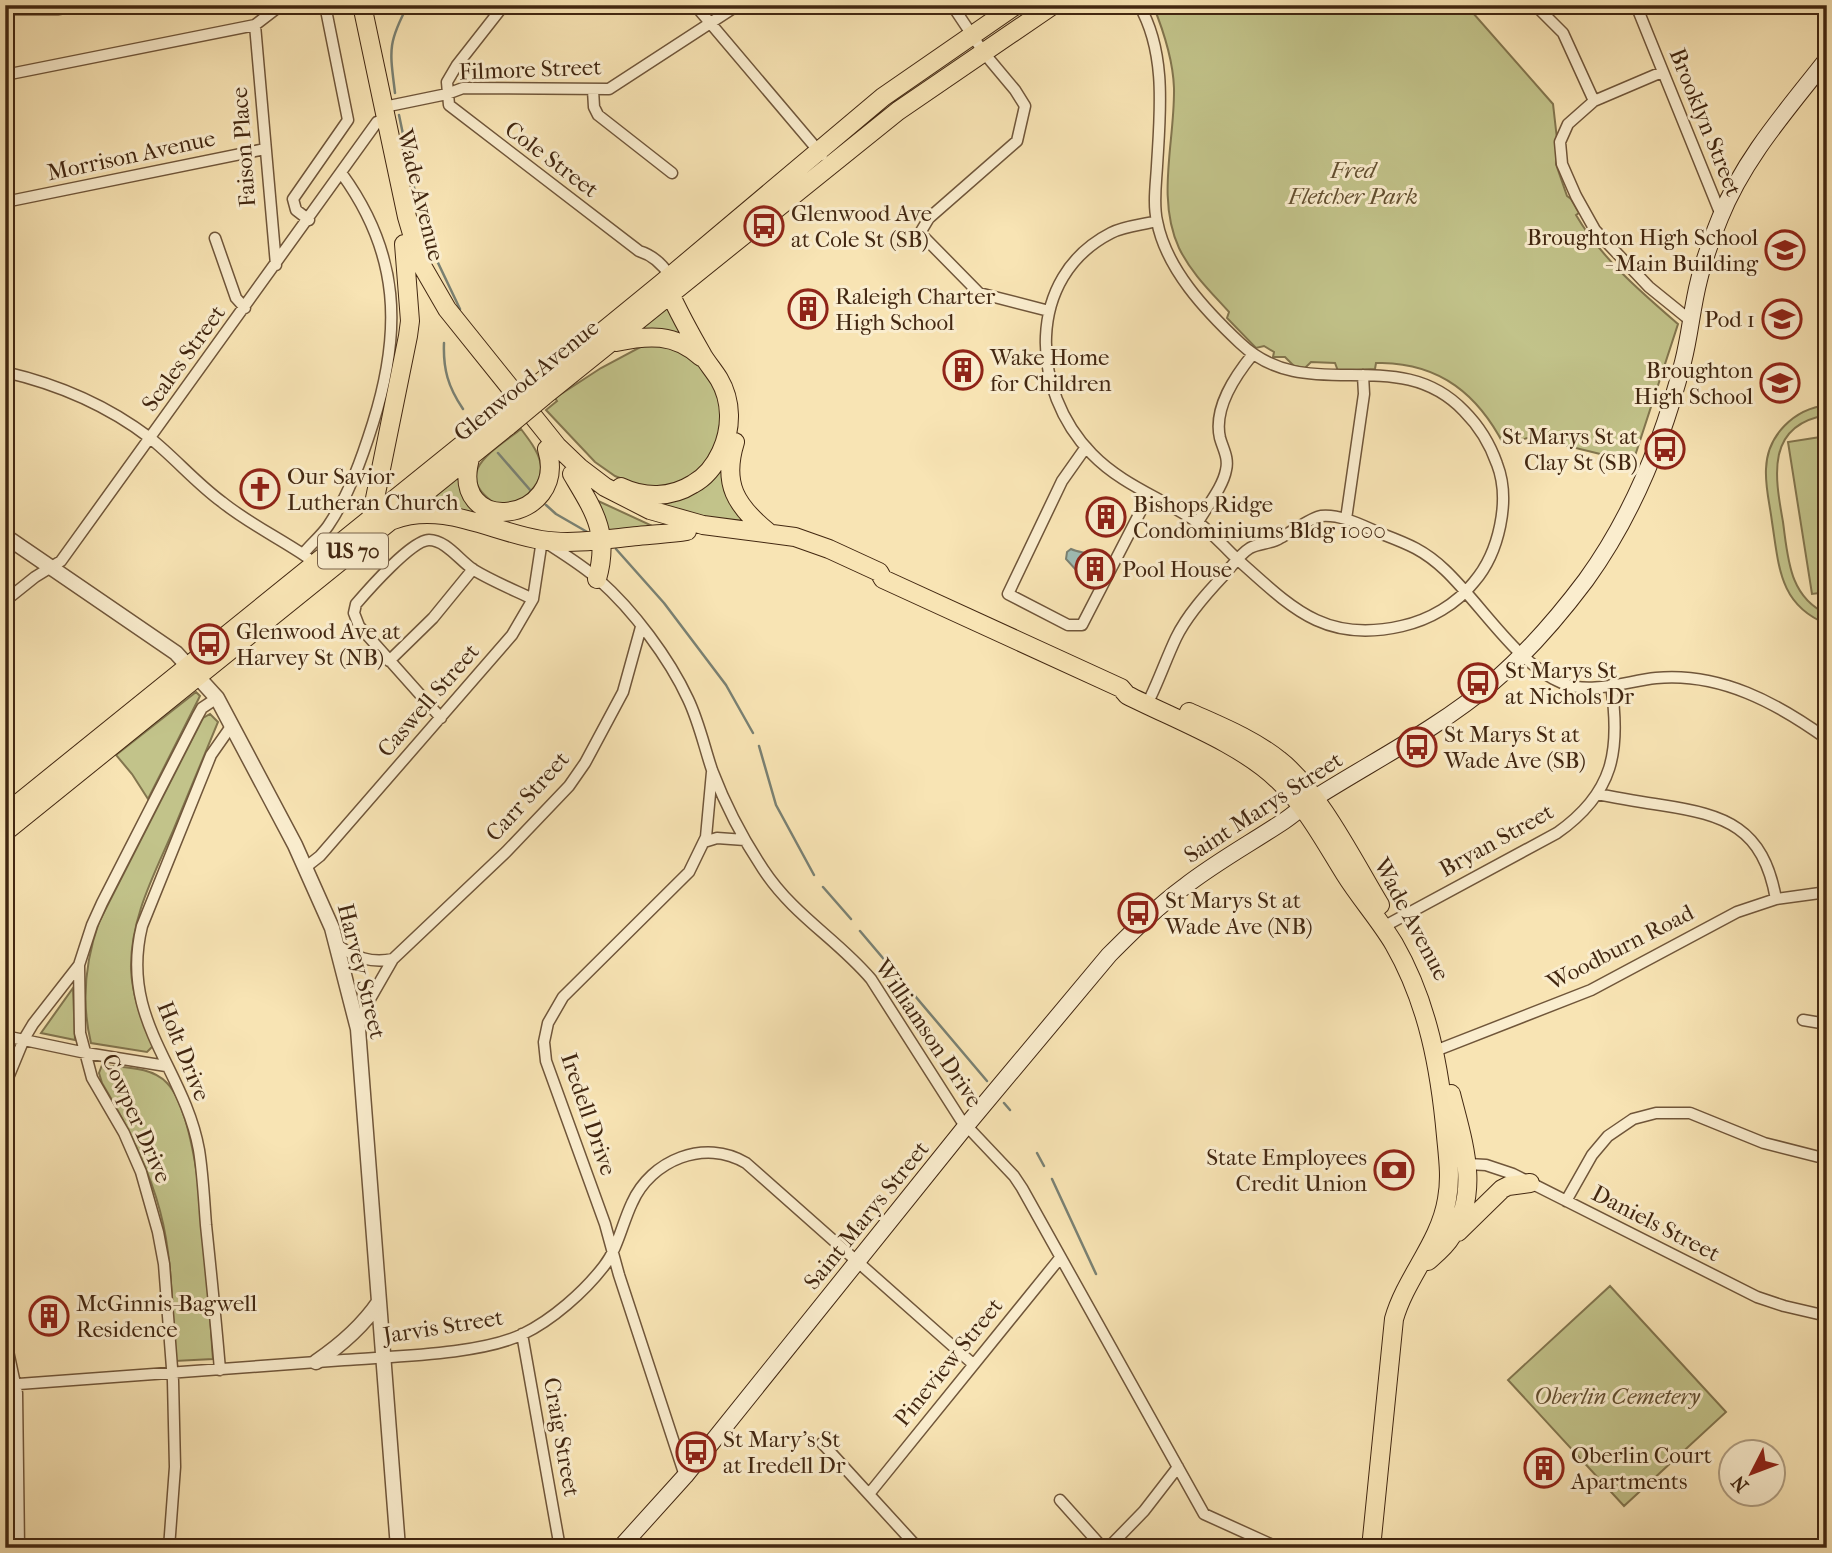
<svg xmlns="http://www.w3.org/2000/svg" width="1832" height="1553" font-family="'IM FELL French Canon',serif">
	<rect width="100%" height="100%" fill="#f8e4b4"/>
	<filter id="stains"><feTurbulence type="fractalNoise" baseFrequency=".00286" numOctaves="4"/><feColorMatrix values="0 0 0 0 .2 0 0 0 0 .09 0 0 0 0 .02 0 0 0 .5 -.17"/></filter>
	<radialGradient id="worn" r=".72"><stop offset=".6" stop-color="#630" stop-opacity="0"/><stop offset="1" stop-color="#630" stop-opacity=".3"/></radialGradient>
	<path fill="#c2c38a" stroke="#82754e" stroke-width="2" d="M1153,5H1395L1401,12L1410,5H1466L1553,104L1557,139L1556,164L1567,196L1571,199L1579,213L1576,215C1601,258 1641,292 1678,324L1633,462L1531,437L1504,445C1478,395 1441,364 1382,363H1376L1375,369L1338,371L1335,363L1311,362L1305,368L1294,366L1285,357H1273L1274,352L1264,346L1256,348L1227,318L1229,312C1211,292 1191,273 1179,248C1156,198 1175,141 1174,88C1173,59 1164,32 1153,5Z
		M668,307L688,335L644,330L643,327Z
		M646,344C674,344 700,359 715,383C721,393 722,420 724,432L695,478L652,491L615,476L595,462L546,410L557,401L555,398L601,368Z
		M1827,405V415C1765,425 1775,477 1783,522C1788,558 1789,597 1827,614V624C1779,605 1779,566 1772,522C1770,505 1765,487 1766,469C1767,435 1794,409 1827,405Z
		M521,429C537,450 553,471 528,494C525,497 523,500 520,502C514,505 503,504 497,505C449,474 493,451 521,429Z
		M1827,436V592L1812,594L1788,442Z
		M719,465L748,521C716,521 680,515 651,500Z
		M457,478H460C462,495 468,507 483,516L430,507L428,502Z
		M596,500L659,529L609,537Z
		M196,692L200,696L148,799L132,774L116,755Z
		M210,714L218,722C203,758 188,795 173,831C154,875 130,919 131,969C132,996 142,1021 153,1046L147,1052L91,1043C81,1002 85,962 99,922L203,718Z
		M73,988L75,1040L41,1033Z
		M102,1065C123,1068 151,1066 167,1083C204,1121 208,1301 213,1359L175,1361C172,1312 173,1259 160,1211C148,1165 126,1123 102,1083L99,1073Z
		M1610,1286L1726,1412L1624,1506L1508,1380Z"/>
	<path fill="#9fbdb5" stroke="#7a8173" stroke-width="2" d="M1071,549C1079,553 1090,552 1097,557L1091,574L1086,576L1076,570L1066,559L1067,552Z"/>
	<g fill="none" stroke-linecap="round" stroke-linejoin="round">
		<path stroke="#7a8173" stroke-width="2.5" d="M395,93C390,51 387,44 408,5
			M399,115L415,192L430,246L460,309
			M444,343C443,369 448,387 463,409
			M498,453L531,491
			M546,505L556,514L589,533
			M616,549L664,603L726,685L753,733
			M759,746L776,805L814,875
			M823,887L851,919
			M860,931L987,1081
			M1004,1103L1010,1110
			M1037,1153L1044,1166
			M1052,1179L1096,1274"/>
		<g stroke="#70563a" stroke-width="13">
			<path id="minor" d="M504,5L457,65L447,82L449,105L639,251C652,255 663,265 670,276
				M695,5L822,155
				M952,5L984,53L1015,90L1025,106L1017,141L929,218L920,233L979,293L1049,311
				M1139,5C1167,53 1160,114 1157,166C1156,184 1153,204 1157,221C1166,269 1206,311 1240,343C1308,408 1397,341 1464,411C1479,426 1490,444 1497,464C1511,500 1499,553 1474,582C1457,604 1429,620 1402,626C1324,644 1291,607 1237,559C1224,547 1212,532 1197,522C1162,498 1122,485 1092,454C1030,391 1025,277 1111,233C1124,226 1142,225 1157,221
				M1535,5L1563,33L1594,101
				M1636,5L1721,215
				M255,25L276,265
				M1662,72L1594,101L1568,124L1560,142L1562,164L1576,196L1595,230L1649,287L1691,321
				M5,75L255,25L281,5
				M593,90L594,107L598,115L672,173
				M384,107L447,94L463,88L609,89L738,5
				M5,202L265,149
				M309,220L296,210L293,199L348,120L325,5
				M215,238L236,298L245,308
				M5,372C57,384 108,406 150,438C175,458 196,483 222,502C248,523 279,538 307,557
				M1086,447L1062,481L1008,594L1068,625H1082L1149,495
				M1346,519L1364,394L1363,375
				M1198,522C1207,506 1223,487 1226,470C1229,458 1223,449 1220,438C1213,408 1235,376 1253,354
				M303,554C311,544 321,536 328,526C349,495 362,458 373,423C402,331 400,254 342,174
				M5,601L35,577L61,561L377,122
				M389,661L433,618L473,569
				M1151,696C1160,677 1167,657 1176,638C1187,615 1207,593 1224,575C1232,566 1240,554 1250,548C1259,543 1271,544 1280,538C1290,533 1312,517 1321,516C1342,514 1363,526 1382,534C1408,544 1424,550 1445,570C1481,604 1517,664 1562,683C1591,695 1627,681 1656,678C1720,672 1777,703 1827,739
				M441,718L359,626L354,613L356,604C368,590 412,540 429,540C446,540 460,561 474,570C492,581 514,590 533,599
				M1597,794C1618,798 1640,802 1661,805C1726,815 1763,827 1776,899
				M704,842L717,838L745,840
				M306,867L320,856L512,635L533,599L542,540C562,553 582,565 599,580C633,610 669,658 688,699C699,722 704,746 712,770C725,804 743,839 763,869C794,916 836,938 871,979L961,1120L1014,1176L1022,1188L1204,1514L1279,1548
				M1383,927L1557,833C1614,793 1621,750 1611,685
				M337,945C355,957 371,964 393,959
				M1803,1020L1827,1024
				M358,1029L366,1006L393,959L506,852L569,786L585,763L623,692L641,627
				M5,1036L86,1053L166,1066
				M1435,1051L1591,990L1737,912L1776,899L1827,892
				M5,1085L24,1039L33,1024L79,965
				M1468,1164L1486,1165L1513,1174L1757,1297L1784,1306L1827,1316
				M1566,1201L1592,1155L1608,1136L1633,1119L1656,1113H1690L1764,1143L1827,1159
				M522,1334L560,1548
				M5,1337L17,1393L19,1548
				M220,1370C216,1321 211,1273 206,1225C204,1200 203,1175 199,1150C184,1067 119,1020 142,926L211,755L232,725
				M5,1385C118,1376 231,1369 344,1360C393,1356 480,1355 523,1334C552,1320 584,1292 604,1266C618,1248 622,1224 632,1203C651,1160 705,1138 746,1163L973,1364
				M822,1443L918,1548
				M685,1476L619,1275L605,1224L546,1061L544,1042L548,1023L563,997L689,872L706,837L712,772
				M869,1494L1060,1258
				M1060,1500L1103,1548
				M169,1548L175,1467L173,1381L164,1264L158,1232L141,1172L124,1133L92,1078L80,1033L79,965L92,925L102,903L197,717L202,708L217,698
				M1108,1548L1144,1511L1178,1467"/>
		</g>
		<g stroke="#70563a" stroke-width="17">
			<path id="tertiary" d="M5,536L176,653L217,698L295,845L332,928L358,1029L398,1548
				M316,1362C341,1345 362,1327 379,1302"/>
		</g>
		<g stroke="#422711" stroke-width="18">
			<path id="secondary" d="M620,1548L685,1476L966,1126L1109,955C1133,931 1157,907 1184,887C1216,862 1251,843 1284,821C1296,813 1306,803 1318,796C1377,759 1440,727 1493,682C1528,652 1559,616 1586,580C1633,515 1663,440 1683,362C1690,335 1692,307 1699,280C1704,259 1712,238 1720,218C1744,158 1788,109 1827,59"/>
		</g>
		<g stroke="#422711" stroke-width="20">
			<path id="primary" d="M362,5L407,217L421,264L447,309L557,446L580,468L605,487L650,510L703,525L795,537L829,549L879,572L883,579L1121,688L1127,695C1174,719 1240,743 1278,780C1306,806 1325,842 1345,874C1360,898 1379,919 1394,944C1428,1003 1440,1069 1446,1136C1448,1157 1451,1178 1447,1199C1440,1243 1406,1277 1394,1319L1371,1548
				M616,342C648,335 675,333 701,357
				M536,386L662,283L883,97L1016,5
				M544,396L898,111L1053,5
				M735,442C722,484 736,506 768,532
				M471,455C445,539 570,524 547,449
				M572,474C594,511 610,533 597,579
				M621,487C644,498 671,498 693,484C706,477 715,465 721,452C732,428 732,401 719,379C714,371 708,364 703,356C690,333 676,309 666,284
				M371,518L408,336L410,321L404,244
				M393,520C443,501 492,532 541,540C572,545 607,539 638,536C655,534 670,534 687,531
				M1189,712C1220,726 1253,739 1279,760C1318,790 1354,862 1380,905
				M5,814L499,415
				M5,832L508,426
				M1458,1232L1502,1189L1508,1186L1530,1183
				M1428,1261C1436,1254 1446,1246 1451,1237C1481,1191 1463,1142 1451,1094"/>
		</g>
		<use href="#minor" stroke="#faedce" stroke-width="10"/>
		<use href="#tertiary" stroke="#faedce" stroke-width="14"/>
		<use href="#secondary" stroke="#faedce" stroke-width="16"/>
		<use href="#primary" stroke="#f8e4b4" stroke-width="18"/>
		<g stroke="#422711" stroke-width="5">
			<path id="rail" d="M5,13H58L126,5"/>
		</g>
		<use href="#rail" stroke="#faedce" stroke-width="2.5" stroke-dasharray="8" stroke-linecap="butt"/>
		<g stroke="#422711" stroke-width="20" stroke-linecap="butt">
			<path id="primary-bridge" d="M499,415L536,386
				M508,426L544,396"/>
		</g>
		<use href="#primary-bridge" stroke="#f8e4b4" stroke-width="18"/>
	</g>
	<defs>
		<g id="bus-ring" transform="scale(2.0125)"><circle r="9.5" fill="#faedce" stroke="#8f2418" stroke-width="1.5"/><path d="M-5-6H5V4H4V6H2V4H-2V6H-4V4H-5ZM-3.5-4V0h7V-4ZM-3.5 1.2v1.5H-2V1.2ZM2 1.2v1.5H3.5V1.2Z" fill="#8f2418"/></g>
		<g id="school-ring" transform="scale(2.0125)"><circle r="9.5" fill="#faedce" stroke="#8f2418" stroke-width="1.5"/><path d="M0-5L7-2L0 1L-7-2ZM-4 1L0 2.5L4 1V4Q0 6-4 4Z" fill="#8f2418"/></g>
		<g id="building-ring" transform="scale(2.0125)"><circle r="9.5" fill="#faedce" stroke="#8f2418" stroke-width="1.5"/><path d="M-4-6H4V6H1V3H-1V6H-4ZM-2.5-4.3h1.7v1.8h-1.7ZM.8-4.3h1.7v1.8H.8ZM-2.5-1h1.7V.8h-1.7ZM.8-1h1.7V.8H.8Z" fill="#8f2418"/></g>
		<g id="church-ring" transform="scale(2.0125)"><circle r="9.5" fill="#faedce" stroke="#8f2418" stroke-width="1.5"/><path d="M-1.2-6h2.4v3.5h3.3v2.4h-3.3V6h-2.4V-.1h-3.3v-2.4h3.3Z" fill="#8f2418"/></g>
		<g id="bank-ring" transform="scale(2.0125)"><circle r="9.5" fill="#faedce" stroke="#8f2418" stroke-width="1.5"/><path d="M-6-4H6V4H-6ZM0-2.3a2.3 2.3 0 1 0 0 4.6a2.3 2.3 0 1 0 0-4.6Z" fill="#8f2418"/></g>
	</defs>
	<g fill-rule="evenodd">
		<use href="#bus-ring" x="764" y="226"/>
		<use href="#school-ring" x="1785" y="250"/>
		<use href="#building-ring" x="808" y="309"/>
		<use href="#school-ring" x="1782" y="319"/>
		<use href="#building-ring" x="963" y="370"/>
		<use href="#school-ring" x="1780" y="383"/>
		<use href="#bus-ring" x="1665" y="449"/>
		<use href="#church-ring" x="260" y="489"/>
		<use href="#building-ring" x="1106" y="517"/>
		<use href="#building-ring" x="1095" y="569"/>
		<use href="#bus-ring" x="209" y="644"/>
		<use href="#bus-ring" x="1478" y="683"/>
		<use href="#bus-ring" x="1417" y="747"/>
		<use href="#bus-ring" x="1138" y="913"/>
		<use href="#bank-ring" x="1394" y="1170"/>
		<use href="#building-ring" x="49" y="1316"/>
		<use href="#bus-ring" x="696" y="1452"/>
		<use href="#building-ring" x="1544" y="1468"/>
	</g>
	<g text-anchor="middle" stroke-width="6" stroke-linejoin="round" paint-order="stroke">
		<rect fill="#faedce" stroke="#79624a" stroke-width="2" x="318" y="533.5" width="70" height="35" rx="5"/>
		<g font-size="21" font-weight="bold" fill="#422711">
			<text x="353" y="558">US 70</text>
		</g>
		<g font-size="23" fill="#422711" stroke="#faedce">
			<text transform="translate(530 69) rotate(-2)" y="8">Filmore Street</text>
			<text transform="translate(1706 122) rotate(68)" y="8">Brooklyn Street</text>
			<text transform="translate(243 147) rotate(-94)" y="8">Faison Place</text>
			<text transform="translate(131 155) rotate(-12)" y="8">Morrison Avenue</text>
			<text transform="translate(552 159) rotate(37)" y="8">Cole Street</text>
			<text transform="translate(421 195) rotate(76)" y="8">Wade Avenue</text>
			<text transform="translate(183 358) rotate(-54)" y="8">Scales Street</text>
			<text transform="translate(526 380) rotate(-39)" y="8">Glenwood Avenue</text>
			<text transform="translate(428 700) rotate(-49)" y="8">Caswell Street</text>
			<text transform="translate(527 796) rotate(-48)" y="8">Carr Street</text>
			<text transform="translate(1263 807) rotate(-33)" y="8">Saint Marys Street</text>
			<text transform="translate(1496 840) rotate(-29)" y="8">Bryan Street</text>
			<text transform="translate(1412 919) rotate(62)" y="8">Wade Avenue</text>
			<text transform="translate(1620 947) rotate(-27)" y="8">Woodburn Road</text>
			<text transform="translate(362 971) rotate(76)" y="8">Harvey Street</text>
			<text transform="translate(929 1033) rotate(56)" y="8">Williamson Drive</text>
			<text transform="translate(184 1051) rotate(68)" y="8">Holt Drive</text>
			<text transform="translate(589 1114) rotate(71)" y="8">Iredell Drive</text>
			<text transform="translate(137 1118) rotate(66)" y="8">Cowper Drive</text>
			<text transform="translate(866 1215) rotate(-51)" y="8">Saint Marys Street</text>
			<text transform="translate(1656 1223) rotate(27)" y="8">Daniels Street</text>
			<text transform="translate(443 1326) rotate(-9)" y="8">Jarvis Street</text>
			<text transform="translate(948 1362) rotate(-51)" y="8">Pineview Street</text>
			<text transform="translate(562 1437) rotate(80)" y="8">Craig Street</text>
		</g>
		<g font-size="23" font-style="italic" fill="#624e2f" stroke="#faedce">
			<text x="1353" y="178">Fred<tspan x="1353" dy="26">Fletcher Park</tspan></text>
			<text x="1617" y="1404">Oberlin Cemetery</text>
		</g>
		<g font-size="23" fill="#422711" stroke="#faedce" text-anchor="start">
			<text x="791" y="221">Glenwood Ave<tspan x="791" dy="26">at Cole St (SB)</tspan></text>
			<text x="1758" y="245" text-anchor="end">Broughton High School<tspan x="1758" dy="26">- Main Building</tspan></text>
			<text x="835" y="304">Raleigh Charter<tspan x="835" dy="26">High School</tspan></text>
			<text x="1755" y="327" text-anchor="end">Pod 1</text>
			<text x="990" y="365">Wake Home<tspan x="990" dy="26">for Children</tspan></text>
			<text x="1753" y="378" text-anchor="end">Broughton<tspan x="1753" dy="26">High School</tspan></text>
			<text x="1638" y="444" text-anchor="end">St Marys St at<tspan x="1638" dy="26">Clay St (SB)</tspan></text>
			<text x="287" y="484">Our Savior<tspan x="287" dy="26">Lutheran Church</tspan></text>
			<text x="1133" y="512">Bishops Ridge<tspan x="1133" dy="26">Condominiums Bldg 1000</tspan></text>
			<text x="1122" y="577">Pool House</text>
			<text x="236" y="639">Glenwood Ave at<tspan x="236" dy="26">Harvey St (NB)</tspan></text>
			<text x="1505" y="678">St Marys St<tspan x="1505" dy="26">at Nichols Dr</tspan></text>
			<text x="1444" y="742">St Marys St at<tspan x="1444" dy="26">Wade Ave (SB)</tspan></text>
			<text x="1165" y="908">St Marys St at<tspan x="1165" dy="26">Wade Ave (NB)</tspan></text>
			<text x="1367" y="1165" text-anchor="end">State Employees<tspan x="1367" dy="26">Credit Union</tspan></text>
			<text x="76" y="1311">McGinnis-Bagwell<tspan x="76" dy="26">Residence</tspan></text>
			<text x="723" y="1447">St Mary's St<tspan x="723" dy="26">at Iredell Dr</tspan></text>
			<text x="1571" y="1463">Oberlin Court<tspan x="1571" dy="26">Apartments</tspan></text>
		</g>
	</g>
	<rect width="1832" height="1553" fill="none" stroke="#f8e4b4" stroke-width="28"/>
	<rect x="7" y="7" width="1818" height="1539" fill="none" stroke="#422711" stroke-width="3.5"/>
	<rect x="14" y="14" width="1804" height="1525" fill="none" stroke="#422711" stroke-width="2"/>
	<g transform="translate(1752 1473) rotate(228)"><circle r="33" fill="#faedce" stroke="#b09e82" stroke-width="2"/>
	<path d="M0-5L12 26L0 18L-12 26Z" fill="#8f2418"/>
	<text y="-10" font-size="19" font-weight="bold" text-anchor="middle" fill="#422711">N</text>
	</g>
	<rect width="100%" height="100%" filter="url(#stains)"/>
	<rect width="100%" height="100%" fill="url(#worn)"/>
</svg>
